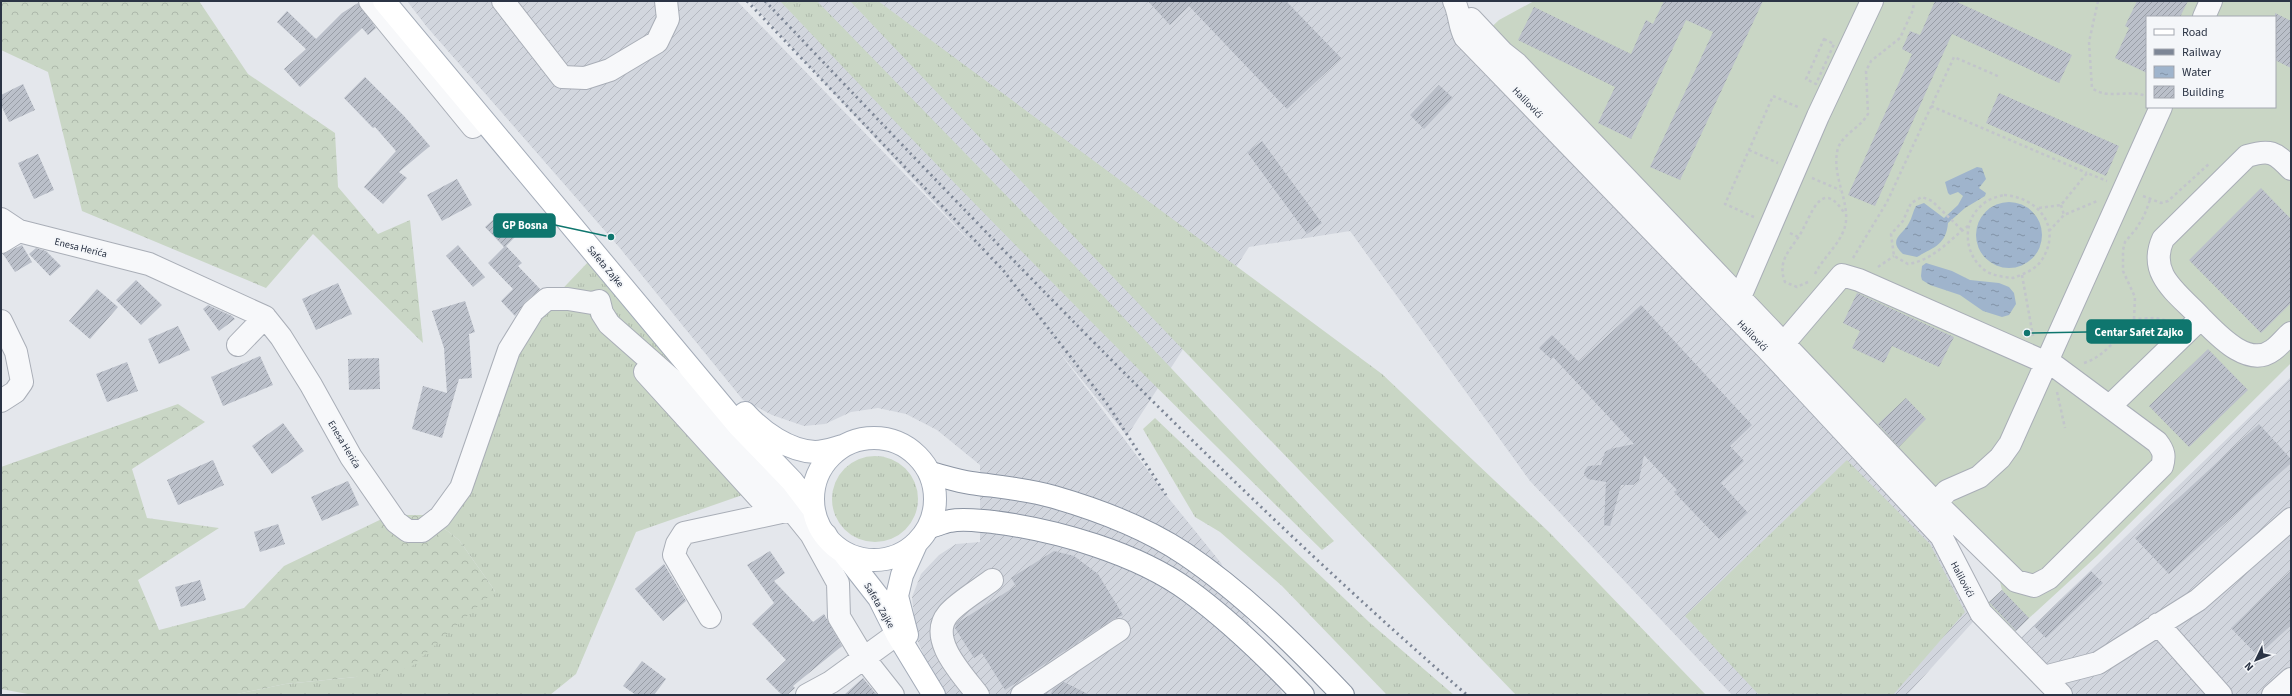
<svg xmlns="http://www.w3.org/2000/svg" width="2292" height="696" font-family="'Source Sans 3',sans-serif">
	<defs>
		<pattern id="industrial-furrows" width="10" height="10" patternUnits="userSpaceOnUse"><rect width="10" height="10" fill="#d2d6de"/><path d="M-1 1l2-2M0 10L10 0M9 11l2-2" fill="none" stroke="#b4b8c0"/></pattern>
		<pattern id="grass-tufts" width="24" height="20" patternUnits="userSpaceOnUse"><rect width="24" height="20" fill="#c9d6c5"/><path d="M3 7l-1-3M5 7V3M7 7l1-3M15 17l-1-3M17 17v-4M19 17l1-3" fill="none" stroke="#adb8ab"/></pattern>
		<pattern id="forest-crowns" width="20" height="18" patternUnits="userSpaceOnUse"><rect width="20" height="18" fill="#c9d6c5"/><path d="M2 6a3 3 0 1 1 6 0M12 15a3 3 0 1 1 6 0" fill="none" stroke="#adb8ab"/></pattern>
		<pattern id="water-ripples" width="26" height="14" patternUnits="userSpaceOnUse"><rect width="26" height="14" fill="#9fb4cc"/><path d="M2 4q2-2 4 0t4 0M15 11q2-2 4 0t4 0" fill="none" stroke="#8293a7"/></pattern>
		<pattern id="building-hatch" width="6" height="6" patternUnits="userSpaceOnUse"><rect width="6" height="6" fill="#bbc0ca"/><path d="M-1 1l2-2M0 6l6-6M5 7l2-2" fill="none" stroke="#989da6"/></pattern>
	</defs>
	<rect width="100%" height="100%" fill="#e4e7ec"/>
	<path fill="url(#industrial-furrows)" d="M407,1H737L979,251L749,1H1451L1941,536L1981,613L1907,695H1732L1530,481L1350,231L1249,247L1127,436L1057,349L1166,495L1221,563L1283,695H946L932,673L917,640L912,621L914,615L912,597L921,574L939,555L956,544L980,542V465L937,430L906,414L878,408L851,412L825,424L804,426L772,415L743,400L619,247L427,27Z
		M2291,377V695H2045L2005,653Z"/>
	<path fill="url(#grass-tufts)" d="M780,1H817L1074,265L1334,541L1322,550C1138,371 957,188 780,1Z
		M850,1H878L1382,374L1550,533L1706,695H1516L1059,221Z
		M589,261L783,481L636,532L576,674L550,695H232L285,684L356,677L495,591L459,540L427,515L463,483L507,347Z
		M1155,418L1369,622L1454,695H1387L1282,586L1220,532L1195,517L1143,429Z
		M832 499a43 43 0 1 1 86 0a43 43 0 1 1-86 0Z
		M1847,460L1930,544L1965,612L1893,695H1759L1685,616Z"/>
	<path fill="url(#forest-crowns)" d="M1,1H199L248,74L335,133L338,187L378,234L410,220L423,343L313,234L266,288L82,211L48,72L1,50Z
		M178,404L205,422L132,469L147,518L219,528L138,580L159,630L244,608L284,566L390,515H427L459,540L495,591L411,667L356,677L285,684L232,695H33L1,689V467Z"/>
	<path fill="#c9d6c5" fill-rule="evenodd" d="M1534,1H2291V363L2098,555L2015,631L1988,603L2002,590L2000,582L1949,531L1481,37L1499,20ZM2147,17H2275V107H2147Z"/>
	<path fill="url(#water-ripples)" d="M1977,167L1982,168L1986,179L1979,188L1986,193L1985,196L1965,208L1948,223C1946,245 1934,247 1917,257L1903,254C1887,239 1903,235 1909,223C1912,218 1913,211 1916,206L1924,203L1944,218L1958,205L1963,196L1958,192L1950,195L1948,193L1945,182Z
		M1976 235a33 33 0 1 1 66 0a33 33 0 1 1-66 0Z
		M1926,263L1952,271L1970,280L1999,283L2009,287L2014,293L2016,304L2009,315L2002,317L1983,311L1960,295L1930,285L1922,280L1921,276L1922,266Z"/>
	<path fill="url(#building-hatch)" d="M1148,1H1286L1341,58L1287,109L1189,6L1170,25Z
		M1664,1H1763L1680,180L1650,167L1713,32L1686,20L1631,139L1598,123L1615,87L1518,40L1534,7L1631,54L1646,20L1653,24Z
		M1935,1H1955L2072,55L2059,83L1952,34L1875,206L1848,195L1912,54L1902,49L1910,31L1920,35Z
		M2137,1H2188L2180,17H2147V73L2115,58L2129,28L2125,26Z
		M358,3L376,28L368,35L362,28L300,87L284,69L306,49L277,22L287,11L316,39L342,13Z
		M2275,13L2291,21V68L2275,60Z
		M365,77L404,116L430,146L399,172L407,178L383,204L364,187L396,151L375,127L373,128L344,98Z
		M23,84L35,110L9,122L1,105V95Z
		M1439,85L1453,98L1424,129L1410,115Z
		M1999,93L2119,146L2106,176L1986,123Z
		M1262,141L1322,223L1307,234L1247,152Z
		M38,154L54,190L34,199L18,163Z
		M457,179L472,205L442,221L427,195Z
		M2261,188L2291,219V303L2261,333L2189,260Z
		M496,217L515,237L506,246L522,263L518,266L540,289L525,302L515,316L501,301L513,289L488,263L504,247L485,227Z
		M22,245L32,262L15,272L3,254Z
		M458,245L485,277L473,287L446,256Z
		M36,248L46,251L61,266L50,276L29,254Z
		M136,280L162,305L141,325L116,300Z
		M338,283L352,314L316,330L302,299Z
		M97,289L118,307L90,339L69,321Z
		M1857,293L1954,337L1939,367L1892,346L1884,363L1852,348L1860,331L1843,323Z
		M465,301L475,332L469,334L472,378L459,379L442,438L412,429L423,386L447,393L444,348L432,311Z
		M208,305L232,316L235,319L219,331L203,309Z
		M1641,305L1752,425L1730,446L1744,461L1721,483L1748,513L1719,539L1674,492L1677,490L1644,455L1639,480L1633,485H1621L1610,526L1604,525L1606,482L1588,479L1584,474L1585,470L1588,466L1601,465L1605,452L1610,449L1634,444L1553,357L1551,359L1539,348L1552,335L1579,362Z
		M178,326L190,350L159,364L148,339Z
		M2208,349L2248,390L2189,447L2149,406Z
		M260,356L273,385L223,406L211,377Z
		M379,358L380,389L349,390L348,359Z
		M127,362L138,391L107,402L96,374Z
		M1906,398L1926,419L1899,447L1878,424Z
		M283,423L304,451L272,474L252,446Z
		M2259,424L2291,459V463L2169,574L2135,538Z
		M213,460L224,485L178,505L167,480Z
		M348,481L359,505L322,521L311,497Z
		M278,524L285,544L260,552L254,532Z
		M770,551L785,573L774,581L813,622L824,614L842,646L793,686L795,688L787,695H782L766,679L786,660L752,624L774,603L747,565Z
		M1054,551L1074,556L1098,574L1123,615L1112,620L1005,690L982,653L974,658L955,628L957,623L1016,586L1011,578Z
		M664,564L686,601L663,621L635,589Z
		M2091,571L2103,583L2046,638L2034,626Z
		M2291,571V625L2258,656L2231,628Z
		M200,580L206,600L181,607L175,587Z
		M2002,590L2029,618L2016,631L1989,602Z
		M642,661L666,679L654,695H636L623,686Z
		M863,678L877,695H844Z
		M1064,682L1090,695H1050L1053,689Z"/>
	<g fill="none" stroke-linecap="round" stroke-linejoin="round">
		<g stroke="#a9aeb7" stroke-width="24">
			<path id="minor" d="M370,1L473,127
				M503,1L562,77L585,78L610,70L657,42L668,19L666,1
				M1454,1C1460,13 1459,26 1465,37L1768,350L1941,536L1981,613L2061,695
				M2204,17L2211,1
				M1471,19L1503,53L1517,64L1928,495L2016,581L2034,586L2049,578L2162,466C2165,456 2164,451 2157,442L2056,367L1859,280L1842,275L1784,343
				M1,219L19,231L149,264L265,317L281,337L311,385L351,457L396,522L408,531H422L440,517L461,488L509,350L533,311L547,299H568L592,303L599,301L602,313L609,324L685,391L761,472L811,534L826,535
				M1,242L19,231
				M1740,297L1818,116L1872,1
				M2201,318C2178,293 2147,275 2163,239L2247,156C2270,149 2275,152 2291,169
				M1,321L16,352L22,382L15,392L1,401
				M238,345L265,317
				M645,372L773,513
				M2110,406L2201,318C2217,334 2248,369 2273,350C2279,346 2285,338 2291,333
				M1936,503L1947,491L1979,477L2000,458L2010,444L2161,107
				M811,534L838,583L839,617L863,657L893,695
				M710,617L674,555L677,544L684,533L786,511
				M2158,624L2221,695
				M2044,677L2098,663L2198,600L2291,519
				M807,695L831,682L897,634
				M978,695C963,675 927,639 948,614C958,602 979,590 992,580
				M1022,695L1119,630
				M2273,695L2291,679"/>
		</g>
		<g stroke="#a3abb8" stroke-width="24">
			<path id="major" d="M384,1L738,425L792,481L814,510
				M745,413C762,432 789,451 815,452C824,452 835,448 843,446
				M813 499a61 61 0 1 1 122 0a61 61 0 1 1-122 0Z
				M843,552L879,598L897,634L934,695
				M907,635L897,596L902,575L916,544"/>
		</g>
		<g stroke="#8b94a3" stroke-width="24">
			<path id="highway" d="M930,473C943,476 957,481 971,483C999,487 1027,489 1054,497C1099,510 1146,528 1185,554C1243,593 1295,645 1343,695
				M930,527C937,525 944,522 950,521C964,518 979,521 993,522C1056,530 1137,553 1189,591C1230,621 1268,658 1303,695"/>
		</g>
		<path stroke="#c2c5cb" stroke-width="2.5" stroke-dasharray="3 3" stroke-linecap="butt" d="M2098,1L2089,42L2092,88C2107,100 2128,89 2146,96
			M1824,39L1834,44L1816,84L1806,79Z
			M1931,106L2087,173
			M1749,150L1778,163
			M1812,178L1840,190
			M2004,195C2037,197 2062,226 2043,258C2037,269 2024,274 2013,278C2004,277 1994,276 1986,271C1964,256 1961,222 1982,205C1988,199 1996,197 2004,195Z
			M2143,196L2161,203L2168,201L2210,163
			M2061,205L2064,215
			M2039,208L2061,205L2087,173L2107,181
			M1754,217L1725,204L1773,96L1800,108
			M1962,230L1932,201L1922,197L1911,203L1903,221L1891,234L1894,256L1908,264C1934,260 1949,240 1968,226
			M2049,231L2064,215L2097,201
			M1790,233L1798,237
			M1853,258L1887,202L1954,57L2000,77
			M1878,267L1894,256
			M1815,274C1823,257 1844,241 1846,221C1848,197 1831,174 1838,148C1843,134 1861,127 1868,114L1866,71L1871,61L1900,38L1913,10L1914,1
			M2022,275L2033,336
			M1808,282L1797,287L1785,282C1776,259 1793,248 1802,231C1813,211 1822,178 1845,214
			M2134,319L2135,297L2123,271V250L2125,242L2136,229L2144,216L2150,200
			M2084,363C2106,356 2118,336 2134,319L2155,318L2169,321
			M2057,392L2065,428"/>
		<use href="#minor" stroke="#f7f8fa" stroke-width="22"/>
		<use href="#major" stroke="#fff" stroke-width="22"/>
		<use href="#highway" stroke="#fff" stroke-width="22"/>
		<path stroke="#7d8696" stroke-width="3" stroke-dasharray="2 4" stroke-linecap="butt" d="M747,1L1003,270L1108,405L1166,495
			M765,1C992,239 1218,479 1467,695"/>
	</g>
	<g text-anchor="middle" stroke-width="3.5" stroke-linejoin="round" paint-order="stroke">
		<g font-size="10" fill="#2b3445" stroke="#f4f6f9">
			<text transform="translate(1528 102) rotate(46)" y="4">Halilovići</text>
			<text transform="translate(81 247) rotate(14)" y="4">Enesa Herića</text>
			<text transform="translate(606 266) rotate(50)" y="4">Safeta Zajke</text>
			<text transform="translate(1753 335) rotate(46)" y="4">Halilovići</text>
			<text transform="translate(345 444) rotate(59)" y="4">Enesa Herića</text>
			<text transform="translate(1963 579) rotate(62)" y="4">Halilovići</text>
			<text transform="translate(880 605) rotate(60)" y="4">Safeta Zajke</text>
		</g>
	</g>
	<path fill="none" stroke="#0f766e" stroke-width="1.5" d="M611 237L555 225M2027 333L2087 332"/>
	<g fill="#0f766e" stroke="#f4f6f9" stroke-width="1.5">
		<circle cx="611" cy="237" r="4"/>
		<circle cx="2027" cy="333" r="4"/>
	</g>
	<g fill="#0f766e" stroke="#0f766e" stroke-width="1.5">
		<rect x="494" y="214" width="61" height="23" rx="4"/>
		<rect x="2087" y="320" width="104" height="23" rx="4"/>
	</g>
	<g font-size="11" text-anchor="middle" font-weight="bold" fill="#fff">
		<text x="525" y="229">GP Bosna</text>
		<text x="2139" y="336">Centar Safet Zajko</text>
	</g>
	<rect width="2292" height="696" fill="none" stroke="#2b3445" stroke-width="4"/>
	<rect x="2146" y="16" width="130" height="92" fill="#f4f6f9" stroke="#a4a8b1"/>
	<rect x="2154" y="29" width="20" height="6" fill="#ffffff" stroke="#a4a8b1"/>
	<text x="2182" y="36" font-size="12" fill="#2b3445">Road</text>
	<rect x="2154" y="49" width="20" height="6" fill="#7d8696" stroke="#a4a8b1"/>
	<text x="2182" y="56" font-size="12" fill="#2b3445">Railway</text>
	<rect x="2154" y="66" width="20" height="12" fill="url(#water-ripples)" stroke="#a4a8b1"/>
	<text x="2182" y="76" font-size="12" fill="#2b3445">Water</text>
	<rect x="2154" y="86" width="20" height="12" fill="url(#building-hatch)" stroke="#a4a8b1"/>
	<text x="2182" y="96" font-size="12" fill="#2b3445">Building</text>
	<g transform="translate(2256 660) rotate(227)" stroke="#f4f6f9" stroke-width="3" paint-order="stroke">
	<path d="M0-3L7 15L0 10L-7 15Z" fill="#2b3445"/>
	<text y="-6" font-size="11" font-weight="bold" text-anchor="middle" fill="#2b3445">N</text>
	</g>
</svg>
